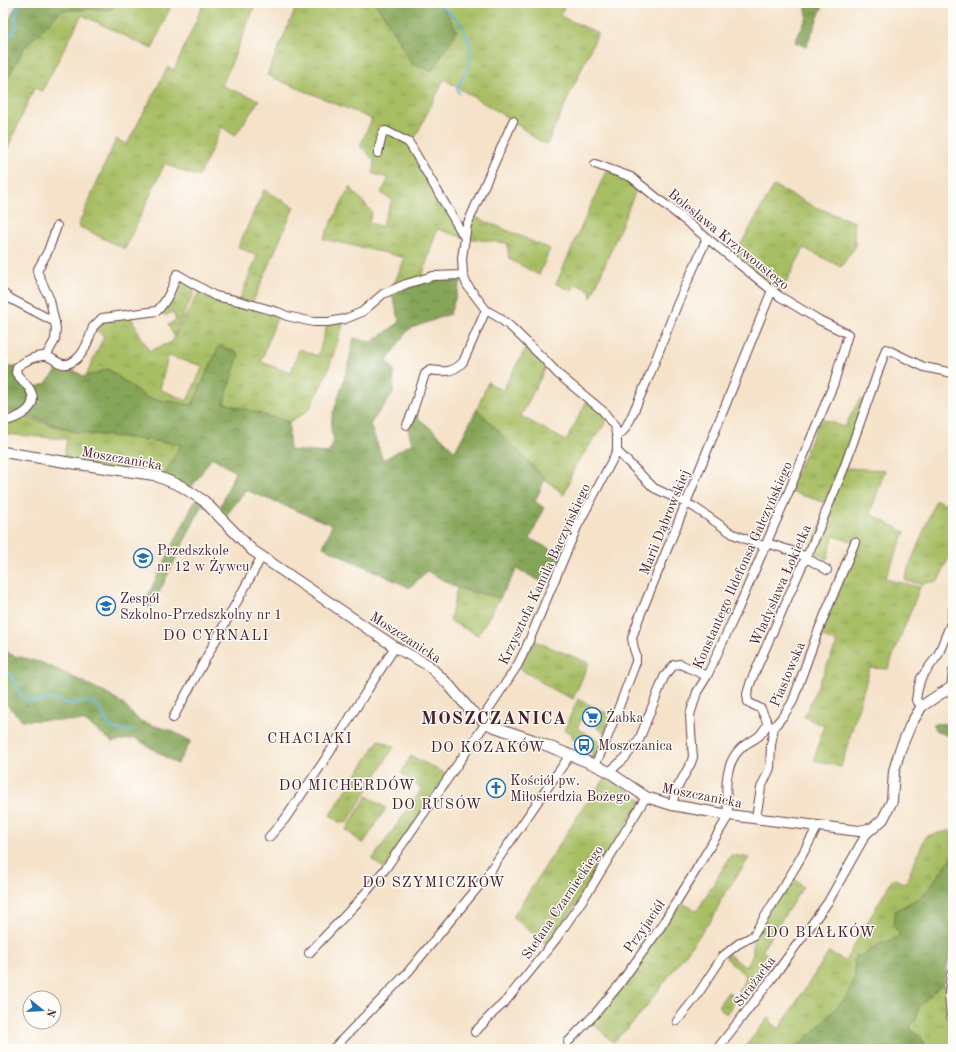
<svg xmlns="http://www.w3.org/2000/svg" width="956" height="1052" font-family="'Old Standard TT',serif">
	<defs>
		<pattern id="grass-tufts" width="24" height="20" patternUnits="userSpaceOnUse"><rect width="24" height="20" fill="#a7be63"/><path d="M3 7l-1-3M5 7V3M7 7l1-3M15 17l-1-3M17 17v-4M19 17l1-3" fill="none" stroke="#8a9a52"/></pattern>
		<pattern id="forest-crowns" width="20" height="18" patternUnits="userSpaceOnUse"><rect width="20" height="18" fill="#85a559"/><path d="M2 6a3 3 0 1 1 6 0M12 15a3 3 0 1 1 6 0" fill="none" stroke="#6f864a"/></pattern>
	</defs>
	<rect width="100%" height="100%" fill="#fdfcf7"/>
	<filter id="ink" filterUnits="userSpaceOnUse"><feTurbulence type="fractalNoise" baseFrequency=".025" numOctaves="2"/><feDisplacementMap in="SourceGraphic" scale="8" xChannelSelector="R" yChannelSelector="G"/><feConvolveMatrix kernelMatrix="1 2 1 2 8 2 1 2 1" color-interpolation-filters="sRGB"/></filter>
	<filter id="wash" filterUnits="userSpaceOnUse"><feTurbulence type="fractalNoise" baseFrequency=".012" numOctaves="4" result="noise"/><feDisplacementMap in="SourceGraphic" scale="16" xChannelSelector="R" yChannelSelector="G"/><feGaussianBlur stdDeviation="0.9" result="paint"/><feColorMatrix in="noise" values="0 0 0 0 0 0 0 0 0 0 0 0 0 0 0 0 0 1.4 0 .05"/><feComposite in="paint" operator="in"/></filter>
	<g filter="url(#wash)">
		<rect width="100%" height="100%" fill="#f5e2c9"/>
		<path fill="url(#grass-tufts)" stroke="#786e47" fill-rule="evenodd" d="M115,3H172L152,49L82,15L42,91L34,88L3,159V87L24,48L62,10L112,9Z
			M204,3H256L222,86L259,100L235,136L222,127L199,176L184,172L165,163L125,249L78,226L116,139L127,144L168,67L174,70Z
			M298,3H375L387,20L456,31L440,3H566L560,16L598,33L547,144L536,139L513,121L444,79L411,146L464,237L471,215L550,249L539,275L509,259L507,243L465,238L437,229L421,280L391,291L405,258L382,252L323,239L350,187L372,212L369,222L381,227L392,200L381,193L389,178L373,174L374,160L360,146L372,119L267,75Z
			M607,169L639,183L591,298L590,290L575,284L572,291L556,284Z
			M774,186L815,207L854,222L855,247L841,267L804,248L779,296L732,259Z
			M264,190L294,207L252,304L278,314L261,362L291,373L299,349L318,356L328,322L345,319L327,373L309,410L289,422L223,403L239,353L219,347L193,405L147,398L108,369L85,378L104,336L93,328L102,318L129,314L149,351L172,342L201,288L239,301L257,256L238,247ZM168,356L203,366L187,401L160,389Z
			M178,278L196,288L174,336L168,325L176,320L173,312L165,316L162,310Z
			M527,346L546,367L521,416L566,441L588,399L609,418L575,466L564,495L545,479L477,409L488,382L502,391Z
			M860,399L867,402L845,468L885,470L870,514L905,532L885,579L920,587L888,669L870,668L841,767L814,760L824,726L804,717L837,643L817,634L855,542L833,536L827,559L810,551L829,504L789,491L820,418L844,427Z
			M3,410L75,432L182,444L163,478L63,462L67,439L3,434Z
			M936,500L953,506V549L938,581L921,584L904,580Z
			M457,588L500,598L478,635L450,621Z
			M535,641L589,663L573,699L552,689L519,668Z
			M578,699L612,716L605,733L603,732L597,728L603,715L588,706L577,728L599,741C602,748 598,756 593,760L590,759L592,753L589,746L571,738L573,734L564,730Z
			M379,740L394,747L348,821L346,823L339,822L330,815Z
			M411,756L450,776L384,868L372,860L422,789L401,773Z
			M607,776L640,799L641,801L549,947L513,917L584,806Z
			M367,796L386,808L363,844L346,830Z
			M953,830V858L948,862L930,887L921,897L895,911L896,929L901,935L889,941L879,944L866,953L853,959L855,965V976L849,994L812,1034L797,1047L795,1049H743L768,1018L779,1029L829,952L845,961L893,878L905,884L926,836Z
			M731,855L749,858L722,898L714,916L636,1020L613,1042L592,1023L679,901L697,911Z
			M791,875L803,887L762,950L769,956L726,1014L718,1006L728,992L735,996L743,986L746,976L726,958L728,954L745,967L753,955V937Z
			M944,982L946,991V1006L953,1042L951,1047L938,1049H926L921,1037L912,1031L909,1024L916,1020L919,1007Z"/>
		<path fill="url(#forest-crowns)" stroke="#686242" d="M18,3H115L112,9L62,10L24,48L3,87V26L8,21Z
			M375,3H440L457,31L432,71L411,63L387,20Z
			M805,3H824L806,47L795,42L807,17Z
			M463,275L450,314L409,329L386,361L394,369L393,394L370,424L383,460L412,443L407,425L412,413L441,437L455,451L477,409L545,479L535,501L544,508L530,539L560,554L546,584L517,569L500,598L457,588L427,571L410,588L323,547L332,525L246,490L222,521L217,515L235,472L212,457L189,491L163,478L181,444L75,432L23,414L3,409V367H17L30,389L45,384L63,364L85,377L108,369L147,398L192,405L219,346L239,353L224,403L289,422V450L329,453L334,440L331,430L332,417L347,370L354,338L372,342L400,322L391,291L406,284Z
			M197,497L204,501L151,609L143,605Z
			M3,649L12,655L43,663L100,690L123,704L140,721L172,731L191,741L177,764L135,738L112,742L85,721L22,720L3,701Z
			M953,723V740L948,736L935,730L933,724Z
			M953,858V949H951L944,982L919,1007L916,1020L909,1025L912,1031L921,1037L926,1049H795L797,1047L812,1034L849,994L855,976V965L853,959L866,953L879,944L889,941L900,935C893,926 892,922 895,911L921,897L930,887L948,862Z"/>
		<g fill="none" stroke-linecap="round" stroke-linejoin="round">
			<path stroke="#59b6d7" stroke-width="2" d="M440,3C445,11 454,15 460,23C463,27 465,32 467,37C476,60 466,69 457,89L459,93
				M3,43L14,31L16,26V13L20,3
				M3,669C6,672 10,674 12,677C18,684 16,693 24,698C33,705 44,698 53,699C59,699 65,704 71,704C78,703 85,700 92,703C106,707 102,725 115,729C120,731 127,730 133,731"/>
		</g>
	</g>
	<g filter="url(#ink)">
		<g fill="none" stroke-linecap="round" stroke-linejoin="round">
			<g stroke="#643c43" stroke-width="10">
				<path id="minor" d="M378,153L382,135L384,131H386L408,142L411,146L465,238
					M595,164L631,177L779,296L819,320L848,334L834,383L789,491L738,609L707,676L697,692L690,715L691,732L693,757L691,763L676,790L672,805
					M3,293L11,299L55,322
					M46,356L55,340L56,328L50,300L37,271L48,251L57,226
					M3,422C18,418 42,408 29,388C25,383 20,378 16,373L17,367C25,361 35,355 45,356C55,357 60,370 74,361C83,355 86,346 90,336C91,333 92,330 93,327C96,324 99,321 102,318L157,311C168,300 172,288 177,274L215,296L239,301L278,312L287,316L313,322H328L345,319L362,312L383,294L406,284L433,276L463,275
					M407,425L412,413L425,374L430,370C443,372 453,373 463,362L486,310
					M617,436L623,431L630,420L650,374L677,305L707,238
					M617,451L654,488L694,507L733,534L766,547
					M767,543L798,553L827,570
					M951,688L953,671
					M922,706L916,700L917,693L921,678L938,655L951,623L953,609
					M173,718L262,556
					M482,719L517,666L526,648L577,527L617,451V439L615,427L603,411L558,374L544,359L511,327L498,317L486,310L467,285L463,275L462,258L467,225L513,121
					M595,765L604,746L636,662V655L634,649L632,638L639,618L686,503L772,290
					M609,772L624,759L639,740L664,677L674,665L680,664L707,676
					M756,818L761,788L770,768L771,745L774,727L783,716L792,703L817,634L855,542
					M269,837L285,819L330,752L352,714L395,647
					M309,953L357,903L386,868L486,723
					M677,1021L696,997L723,956L738,944L753,936L796,866L818,826
					M475,1032L494,1012L505,1002L556,939L592,886L646,797
					M568,1042L595,1014L619,985L660,928L693,875L729,815C725,794 723,765 741,748C746,743 753,741 759,736C762,733 765,728 768,724L761,709L748,702L747,694L751,681L806,557L811,548L844,468L886,349L924,367L953,373
					M333,1049L408,972L483,881L570,755
					M717,1049L771,980L828,902L865,836L873,828"/>
			</g>
			<g stroke="#643c43" stroke-width="12">
				<path id="tertiary" d="M3,452L78,464L154,475L181,486L204,501L252,550L395,647L428,665L448,684L470,710L486,723L492,726L533,740L595,765L609,772L646,797L672,805L729,815L859,831L873,828L883,819L892,801L894,771L900,750L911,724L922,706L940,694L951,688H953"/>
			</g>
			<g stroke="#643c43" stroke-width="14">
				<path id="secondary" d="M953,975L951,993L953,1016"/>
			</g>
			<use href="#minor" stroke="#fff" stroke-width="8"/>
			<use href="#tertiary" stroke="#fff" stroke-width="10"/>
			<use href="#secondary" stroke="#fff" stroke-width="12"/>
		</g>
	</g>
	<defs>
		<g id="school-ring" transform="scale(1)"><circle r="9.5" fill="#fdfcf7" stroke="#1f6fb2" stroke-width="1.5"/><path d="M0-5L7-2L0 1L-7-2ZM-4 1L0 2.5L4 1V4Q0 6-4 4Z" fill="#1f6fb2"/></g>
		<g id="supermarket-ring" transform="scale(1)"><circle r="9.5" fill="#fdfcf7" stroke="#1f6fb2" stroke-width="1.5"/><path d="M-6-5.5h2.5l.6 2H6L4.5 2H-2.5L-4.4-4H-6ZM-1.5 3.2a1.3 1.3 0 1 0 .1 0ZM3 3.2a1.3 1.3 0 1 0 .1 0Z" fill="#1f6fb2"/></g>
		<g id="bus-ring" transform="scale(1)"><circle r="9.5" fill="#fdfcf7" stroke="#1f6fb2" stroke-width="1.5"/><path d="M-5-6H5V4H4V6H2V4H-2V6H-4V4H-5ZM-3.5-4V0h7V-4ZM-3.5 1.2v1.5H-2V1.2ZM2 1.2v1.5H3.5V1.2Z" fill="#1f6fb2"/></g>
		<g id="church-ring" transform="scale(1)"><circle r="9.5" fill="#fdfcf7" stroke="#1f6fb2" stroke-width="1.5"/><path d="M-1.2-6h2.4v3.5h3.3v2.4h-3.3V6h-2.4V-.1h-3.3v-2.4h3.3Z" fill="#1f6fb2"/></g>
	</defs>
	<g fill-rule="evenodd">
		<use href="#school-ring" x="143" y="558"/>
		<use href="#school-ring" x="106" y="606"/>
		<use href="#supermarket-ring" x="592" y="717"/>
		<use href="#bus-ring" x="584" y="745"/>
		<use href="#church-ring" x="496" y="788"/>
	</g>
	<g text-anchor="middle" stroke-width="3" stroke-linejoin="round" paint-order="stroke">
		<g font-size="14" fill="#4a1f2b" stroke="#fdfcf7">
			<text transform="translate(729 239) rotate(39)" y="5">Bolesława Krzywoustego</text>
			<text transform="translate(122 458) rotate(10)" y="5">Moszczanicka</text>
			<text transform="translate(664 522) rotate(-68)" y="5">Marii Dąbrowskiej</text>
			<text transform="translate(742 565) rotate(-66)" y="5">Konstantego Ildefonsa Gałczyńskiego</text>
			<text transform="translate(544 574) rotate(-65)" y="5">Krzysztofa Kamila Baczyńskiego</text>
			<text transform="translate(780 585) rotate(-66)" y="5">Władysława Łokietka</text>
			<text transform="translate(406 637) rotate(33)" y="5">Moszczanicka</text>
			<text transform="translate(787 674) rotate(-67)" y="5">Piastowska</text>
			<text transform="translate(702 795) rotate(11)" y="5">Moszczanicka</text>
			<text transform="translate(562 902) rotate(-56)" y="5">Stefana Czarnieckiego</text>
			<text transform="translate(644 926) rotate(-55)" y="5">Przyjaciół</text>
			<text transform="translate(754 981) rotate(-53)" y="5">Strażacka</text>
		</g>
		<g font-size="14" fill="#4a1f2b" stroke="#fdfcf7" text-anchor="start">
			<text x="157" y="555">Przedszkole<tspan x="157" dy="16">nr 12 w Żywcu</tspan></text>
			<text x="120" y="603">Zespół<tspan x="120" dy="16">Szkolno-Przedszkolny nr 1</tspan></text>
			<text x="606" y="722">Żabka</text>
			<text x="598" y="750">Moszczanica</text>
			<text x="510" y="785">Kościół pw.<tspan x="510" dy="16">Miłosierdzia Bożego</tspan></text>
		</g>
		<g font-size="15" letter-spacing="1" fill="#4a1f2b" stroke="#fdfcf7">
			<text x="216" y="640">DO CYRNALI</text>
			<text x="310" y="743">CHACIAKI</text>
			<text x="488" y="752">DO KOZAKÓW</text>
			<text x="347" y="790">DO MICHERDÓW</text>
			<text x="437" y="809">DO RUSÓW</text>
			<text x="434" y="887">DO SZYMICZKÓW</text>
			<text x="821" y="937">DO BIAŁKÓW</text>
		</g>
		<g font-size="18" font-weight="bold" letter-spacing="1" fill="#4a1f2b" stroke="#fdfcf7">
			<text x="494" y="724">MOSZCZANICA</text>
		</g>
	</g>
	<rect width="956" height="1052" fill="none" stroke="#fdfcf7" stroke-width="16"/>
	<g transform="translate(42 1010) rotate(108)"><circle r="19" fill="#fdfcf7" stroke="#b5a4a5"/>
	<path d="M0-3L7 15L0 10L-7 15Z" fill="#1f6fb2"/>
	<text y="-6" font-size="11" font-weight="bold" text-anchor="middle" fill="#4a1f2b">N</text>
	</g>
</svg>
